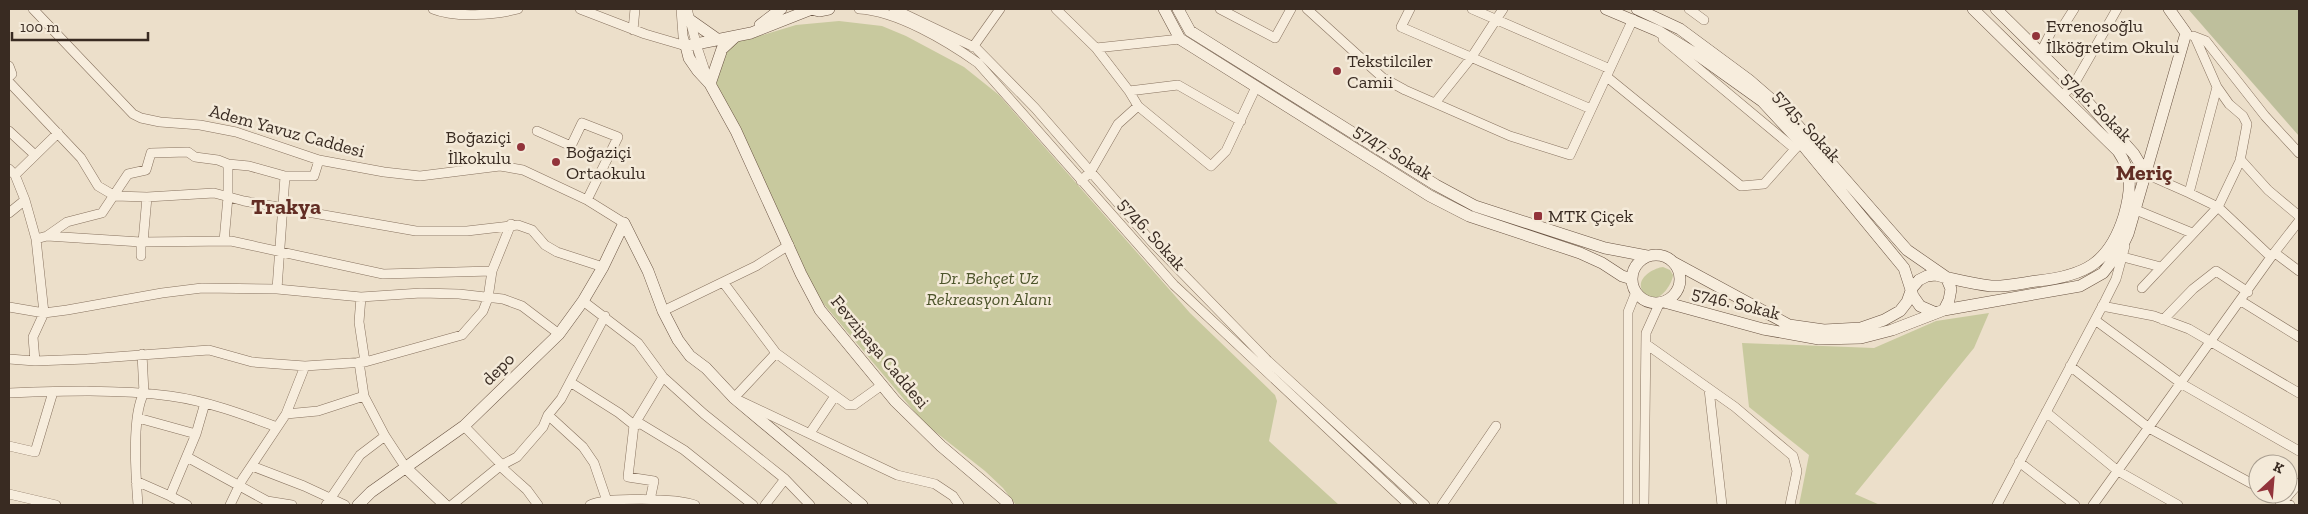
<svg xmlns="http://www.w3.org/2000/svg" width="2308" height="514" font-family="'Zilla Slab',serif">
	<rect width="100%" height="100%" fill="#ecdfca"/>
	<path fill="#c8c99e" d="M839,21L882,26L906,36L964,67L999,95L1190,313L1275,395L1277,401L1269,441L1339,505H1016L1003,488L985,471L924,423L817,296L721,98L711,69L735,42L756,37L796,25Z
		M1663,267L1670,270L1673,275C1672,286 1656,308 1644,293C1633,280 1653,268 1663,267Z
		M1989,313L1974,348L1855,494L1880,505H1799L1809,455L1749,407L1742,343L1874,348L1936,321Z"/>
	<path fill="#bebf9c" d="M2188,9H2299V136Z"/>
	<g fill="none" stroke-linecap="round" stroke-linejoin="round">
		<g stroke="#87725f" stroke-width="10">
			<path id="street" d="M33,9L133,114L141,118L160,122L200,125L236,132L319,160L384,172L420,176L500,166L523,170L587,200L624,223
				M433,9C455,18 495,15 518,9
				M580,9L645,34L686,46
				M681,9L683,36L686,46
				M687,9L698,50L708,80
				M859,9C897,11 947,41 978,63L1174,285L1409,505
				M894,9L976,48L1035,108L1151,241L1266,359L1425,505
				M1056,9L1096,48L1129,91L1138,106L1211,166L1226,151L1256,87
				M1220,9L1275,38L1291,9
				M1307,9L1383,78L1405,90L1510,136L1570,155L1633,19
				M1410,9L1401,27L1591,109
				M1472,9L1610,69
				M1689,9L1704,20
				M633,30L635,9
				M2193,36L2206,41L2265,116L2299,153
				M1663,39L1795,149L1799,145
				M973,47L1000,9
				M1096,48L1180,39
				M2041,52L2054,26L2062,28L2074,9
				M9,66L12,74L9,77
				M1607,77L1741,186L1764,184L1795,149
				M9,82L81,158L98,186L115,196L147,197L214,193L244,201L416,231H467L518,225L532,230L545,245L557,252L603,267
				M1129,91L1178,85L1241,121
				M2061,96L2073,86L2117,9
				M1435,103L1471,58L1503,9
				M9,131L35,155
				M537,131L571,146L582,123L618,137L587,200
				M2240,159L2268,190L2299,216
				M9,169L15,175L25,200L36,239L44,313L33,337L35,361
				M2146,174L2189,193
				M15,175L58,133
				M1081,181L1091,171L1118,124L1138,106
				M2136,210L2192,233
				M9,213L25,200
				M47,236L67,222L102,213L128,174L146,170L151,153L188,152L195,157L218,160L228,164L249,166L285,176H314L319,160
				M36,239L47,236L141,242L231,241L383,274L492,271
				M224,241L228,197V164
				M143,242L147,197
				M2275,253L2299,271
				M141,256V242
				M2123,257L2161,267
				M2271,257L2299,221
				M723,282L776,353L848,405H854L882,385
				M2142,288L2218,207L2240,161L2247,124L2243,116L2229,104L2217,87L2195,37
				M277,289L285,176
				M361,297L359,322L365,362
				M583,301L638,343L663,377L704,414L785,479L810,505
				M2241,301L2299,337
				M2102,306L2154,316L2189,329L2299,393
				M9,307L44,313L67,310L162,293L202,288L277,289L361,297L421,293L459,294L503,299L522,306L559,334
				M663,311L756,266L789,245
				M2095,320L2182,384L2299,451
				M2163,320L2193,289L2216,271L2248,292
				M1646,344L1735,407L1793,456L1797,471L1790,505
				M776,353L734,398L897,475L935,484L953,496L959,505
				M9,359L35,361L87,359L209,350L252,362L305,366L365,362L462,335L483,311L488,298L492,271L511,224
				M359,362L364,396L385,436L406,468
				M2070,366L2149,428L2258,487
				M570,382L619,413L634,425L641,424L684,450L753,505
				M1709,389L1722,505
				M9,393C63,391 117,389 170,396C207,401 242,414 277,427
				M2046,412L2118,471L2178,505
				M286,414L318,411L364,396
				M548,415L583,447L594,463L607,501
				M138,418L196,434
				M464,426L499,462L500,466L527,490L538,505
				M810,433L835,396
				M9,446L35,452L53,392
				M187,457L267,501L292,505
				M2019,462L2075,505
				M252,466L304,486L345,505
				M136,481L170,496L196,434L205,403
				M9,494L56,505
				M2270,494L2290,505
				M170,496L187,505
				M650,500L654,481L628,477L634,425L663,377
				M138,505C136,479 131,416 144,393L142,354
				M230,505L242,480L286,414L305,366
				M326,505L360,455L385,436
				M452,505L500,466L517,457L543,427L548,415L561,399L605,316
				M590,505C606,497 678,498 695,505
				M765,505L785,479
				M1442,505L1496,426
				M1628,505V312L1636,292
				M1644,505L1646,333L1660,302
				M1997,505L2105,301L2116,279L2125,246
				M2093,505L2271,257L2218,207L2189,193L2217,87
				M2280,505L2299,483"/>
		</g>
		<g stroke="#695342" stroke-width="12">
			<path id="secondary" d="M811,9L819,11L829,9
				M812,9L751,33L686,46L689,58L698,71L710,84L736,131L801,274L820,310L895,401L941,446L1007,502L1008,505
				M1164,9L1180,39L1430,196L1469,216L1580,253L1602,263L1622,276L1632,279
				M1178,9L1190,31L1436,185L1475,206L1605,248L1647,256
				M1606,9L1658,31L1699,56L1762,101L1801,143L1904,268L1913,296L1920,306L1936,313
				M1637,9L1680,29L1749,80L1786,112L1907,250L1946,277L1951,289L1949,300L1944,310
				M1996,9L2067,79L2134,154L2146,174
				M690,20L717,39
				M760,25L781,9
				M710,84L722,49L736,36
				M624,223L648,271L663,311L678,340L690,356L706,368L734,398L862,505
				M1632 279a24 24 0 1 1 48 0a24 24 0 1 1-48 0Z
				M1673,262L1789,325L1824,330L1861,328L1884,320L1900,311L1907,302L1912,288L1919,280L1927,276L1935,275C1954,279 1972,284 1991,286C2006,287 2022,283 2037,281C2084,276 2109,264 2124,216C2131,191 2133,173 2118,151L1973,9
				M1664,302L1763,329L1819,339L1861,338L1892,330L1944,310L2080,286L2103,273L2120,251L2128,234L2186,33L2169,9
				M406,468L445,505
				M358,505L371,492L464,426L559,334L583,301L603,267L624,223"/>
		</g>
		<use href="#street" stroke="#f7eddd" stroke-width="9"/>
		<use href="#secondary" stroke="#f7eddd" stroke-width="11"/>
	</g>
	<g fill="#92343b" stroke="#f4ead9" stroke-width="2">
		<circle cx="2036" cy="36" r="5"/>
		<circle cx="1337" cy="71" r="5"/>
		<circle cx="521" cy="147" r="5"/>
		<circle cx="556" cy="162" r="5"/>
		<rect x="1533" y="211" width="10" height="10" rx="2.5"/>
	</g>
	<g text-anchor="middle" stroke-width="5" stroke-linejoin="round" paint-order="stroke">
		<g font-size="18" fill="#392b22" stroke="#f4ead9" text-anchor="start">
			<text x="2046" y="32">Evrenosoğlu<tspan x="2046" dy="21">İlköğretim Okulu</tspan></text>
			<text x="1347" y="67">Tekstilciler<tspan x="1347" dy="21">Camii</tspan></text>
			<text x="511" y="143" text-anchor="end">Boğaziçi<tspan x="511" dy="21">İlkokulu</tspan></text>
			<text x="566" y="158">Boğaziçi<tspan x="566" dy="21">Ortaokulu</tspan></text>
			<text x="1548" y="222">MTK Çiçek</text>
		</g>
		<g font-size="18" fill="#392b22" stroke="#f4ead9">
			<text transform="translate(2097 107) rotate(45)" y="6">5746. Sokak</text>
			<text transform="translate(1807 126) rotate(48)" y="6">5745. Sokak</text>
			<text transform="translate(287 131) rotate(15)" y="6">Adem Yavuz Caddesi</text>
			<text transform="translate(1393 152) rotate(32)" y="6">5747. Sokak</text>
			<text transform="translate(1152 234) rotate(48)" y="6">5746. Sokak</text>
			<text transform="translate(1736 303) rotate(14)" y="6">5746. Sokak</text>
			<text transform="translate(880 352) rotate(50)" y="6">Fevzipaşa Caddesi</text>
			<text transform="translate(498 369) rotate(-45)" y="6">depo</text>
		</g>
		<g font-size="18" font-style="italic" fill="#4c542a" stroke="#f4ead9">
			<text x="989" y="284">Dr. Behçet Uz<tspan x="989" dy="21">Rekreasyon Alanı</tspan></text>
		</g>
		<g font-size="22" font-weight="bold" fill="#622d24" stroke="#f4ead9">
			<text x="2144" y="180">Meriç</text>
			<text x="286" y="214">Trakya</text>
		</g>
	</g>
	<rect width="2308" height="514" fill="none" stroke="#392b22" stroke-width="20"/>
	<g transform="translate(2273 479) rotate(26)"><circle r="24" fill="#f4ead9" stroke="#a99e90"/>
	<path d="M0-4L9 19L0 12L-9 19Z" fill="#92343b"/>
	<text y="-8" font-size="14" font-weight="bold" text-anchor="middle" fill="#392b22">K</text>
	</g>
	<path d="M12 32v8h136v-8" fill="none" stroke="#392b22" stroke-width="2.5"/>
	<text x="20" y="32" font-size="15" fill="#392b22" stroke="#f4ead9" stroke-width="4" paint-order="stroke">100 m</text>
</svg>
